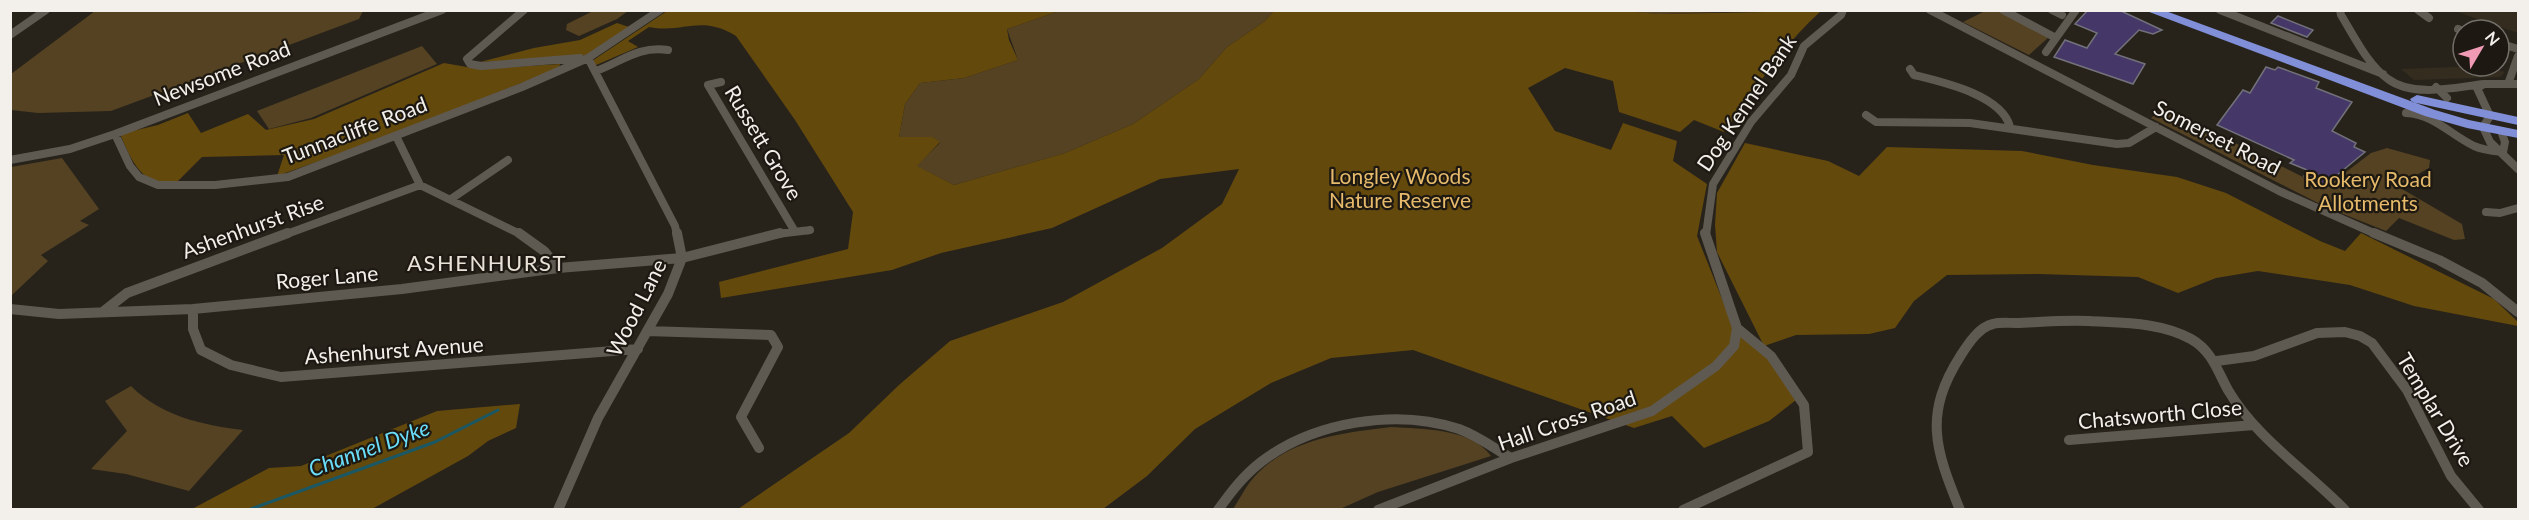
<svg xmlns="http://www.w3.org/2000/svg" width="2529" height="520" font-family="Lato,sans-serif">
	<rect width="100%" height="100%" fill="#27231b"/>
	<path fill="#332c1f" d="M2455,11H2518V33L2483,21Z
		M2481,66L2505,72L2500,77L2414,80L2401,69Z"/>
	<path fill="#544222" d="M95,11V10L363,11L359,19L111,111L38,113L11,110V74Z
		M589,11H628L617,19L579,36L566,30L567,24L591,12Z
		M1059,11H1274L1265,21L1227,47L1199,79L1133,124L1065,153L954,185L916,166L940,143L933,137H899L905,104L920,83L964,78L1018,60L1007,29Z
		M1612,11H1757L1659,14Z
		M1985,11H1999L2049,37L2029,55L1963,22Z
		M422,46L437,64L311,118L269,129L257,111Z
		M2164,107L2325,188L2371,153L2387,148L2430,160L2429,168L2397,186L2462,224L2465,239L2454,240L2399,218L2386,231L2328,208L2151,118Z
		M62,158L99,209L80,221L89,225L41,255L48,261L11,296V167Z
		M131,386C161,416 202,425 243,430L189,491L126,474L91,469L127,431L105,401Z
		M1391,427C1422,429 1471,428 1491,456L1378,492L1340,509H1233C1239,500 1244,490 1250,482C1284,439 1341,433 1391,427Z"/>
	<path fill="#64490d" d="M1612,10L1659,14L1821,11C1782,46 1755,90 1724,132L1694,120L1680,132L1619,112L1613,81L1565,68L1528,88L1555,131L1611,150L1623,123L1677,141L1673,161L1707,184L1697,236L1730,319L1768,355L1796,400L1769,421L1704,448L1672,416L1634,428L1413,350L1331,358L1271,383L1195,429L1147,476L1103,509H738L849,433L899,385L950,341L1063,302L1162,248L1222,204L1239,169L1160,179L1052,228L941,253L892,270L721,298L719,282L848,249L853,212L795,120L736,36C700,14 684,34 649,27L628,41L638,47L596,65L592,61L667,11H1059L1007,29L1009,40L1018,60L964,78L920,83L905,104L899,137H933L940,142L917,166L954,185L1065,153L1133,124L1199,79L1227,47L1265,21L1274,11Z
		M617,23L629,27L588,54L579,57L480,62L534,48L580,40Z
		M444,63L478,69L560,64L559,68L389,136L277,176L284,155L202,157L174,185C141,185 131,160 120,134L158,125L188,113L201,133L248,114L266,130L314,119Z
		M1745,143L1828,161L1859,176L1887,147L2022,151L2093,165L2177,177L2226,193L2320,241L2345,251L2361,233L2494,299L2518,322V326L2414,306L2350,285L2258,271L2216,278L2178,293L2138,277L2039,274L1947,275L1914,301L1895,328L1869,334L1796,335L1764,346L1717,252L1715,225L1717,193Z
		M520,404L516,428L488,441L468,456L372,509H192L269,468L301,466L437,411Z"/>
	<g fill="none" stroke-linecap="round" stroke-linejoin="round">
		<path stroke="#1a5865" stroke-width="3" d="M248,510L435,442L498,410"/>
	</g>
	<path fill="#453868" stroke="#72717a" stroke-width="1.5" d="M2088,10H2119L2162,30L2153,34L2139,30L2115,54L2145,64L2133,84L2054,57L2065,40L2087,48L2097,33L2075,24Z
		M2278,16L2313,30L2307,37L2271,23Z
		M2266,67L2275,70L2278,67L2319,82L2316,88L2352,102L2332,131L2356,143L2354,147L2365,152L2325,185L2304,176L2307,170L2290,163L2294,160L2217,125L2243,90L2250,93Z"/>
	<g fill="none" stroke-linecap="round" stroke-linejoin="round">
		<path stroke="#5f5a51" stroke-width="8" d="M524,10L467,59L470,64L481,66L580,58
			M1930,10L2279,191L2378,235
			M2003,10L2056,38
			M2052,10L2062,15
			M2220,10L2383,74
			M2340,10L2341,15C2354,36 2367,64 2388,79C2413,98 2456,87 2484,84
			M2418,10L2429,18
			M2458,29L2463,31
			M10,35L46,10
			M2499,43L2518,49
			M2046,52L2076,10
			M588,58L675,226L677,235
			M1910,69L1914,75C1942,82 2002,95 2010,127
			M596,71C623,61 637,46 668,50
			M721,82L708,85L794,230
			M2508,84L2518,56
			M2518,84H2484L2477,88L2490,116L2483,127L2490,142L2518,169
			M2436,87L2447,98
			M2406,113C2433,114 2451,135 2474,146C2483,150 2493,151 2502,152
			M1866,115L1876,122L1970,123L2117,144L2129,143L2156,127
			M2501,131L2505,142L2503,152
			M115,134L130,166L139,177L158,185H215L288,177L522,87L588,58L660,10
			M396,136L420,185L522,235
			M10,160L70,149L115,134L442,10
			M451,199L508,160
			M2486,212L2500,213L2518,208
			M284,235L420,185
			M774,235C787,232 798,232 810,230
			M1706,235L1713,184L1751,122L1791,75L1804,46L1841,15L1843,10"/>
		<path stroke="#5f5a51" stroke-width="10" d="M519,233L544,251L558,268
			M2374,233L2439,260L2482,283L2518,312
			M10,309L59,314L193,309L402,289L558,268L682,258L780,233
			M193,309V329L201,350L231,365L281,377L638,349
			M104,311L127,293L288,233
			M647,331L771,335L778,347L741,417L759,448
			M2217,361L2254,356L2317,333L2345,332L2360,336L2372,343L2407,390L2451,476L2479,510
			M2069,440L2254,425
			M558,510L598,418L668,294L682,258L677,233
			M1218,510C1231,492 1243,476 1261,462C1313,422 1396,408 1459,429C1478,436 1494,448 1511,458
			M1378,510L1511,458L1652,411L1716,366L1734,346L1737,328L1705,233
			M1683,510L1808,452L1804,405L1771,356L1737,328
			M1960,510C1935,449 1923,414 1961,355C1968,344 1979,327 1993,324C2000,322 2008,323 2016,323C2040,322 2064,320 2089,321C2123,323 2160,322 2191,339C2212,351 2217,370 2228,390C2256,438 2306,470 2345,510"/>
		<path fill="#808fd8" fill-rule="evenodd" d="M2144,10H2163L2435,110L2469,120L2518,130V138L2467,128L2425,116Z
			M2417,95L2518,117V125L2412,102L2410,99Z"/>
	</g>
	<g text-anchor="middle" stroke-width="4.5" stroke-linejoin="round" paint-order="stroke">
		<g font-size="21" fill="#f3f0eb" stroke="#1d1912">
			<text transform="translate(222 74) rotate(-21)" y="7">Newsome Road</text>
			<text transform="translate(1747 103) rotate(-56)" y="7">Dog Kennel Bank</text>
			<text transform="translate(355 131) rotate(-21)" y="7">Tunnacliffe Road</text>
			<text transform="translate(2217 138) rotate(27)" y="7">Somerset Road</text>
			<text transform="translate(763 143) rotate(59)" y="7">Russett Grove</text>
			<text transform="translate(253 227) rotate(-20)" y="7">Ashenhurst Rise</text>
			<text transform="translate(327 278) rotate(-5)" y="7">Roger Lane</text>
			<text transform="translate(637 308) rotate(-63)" y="7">Wood Lane</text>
			<text transform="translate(394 351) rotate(-4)" y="7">Ashenhurst Avenue</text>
			<text transform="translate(2435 410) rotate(59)" y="7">Templar Drive</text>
			<text transform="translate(2160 415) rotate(-5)" y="7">Chatsworth Close</text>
			<text transform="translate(1567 421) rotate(-19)" y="7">Hall Cross Road</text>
		</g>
		<g font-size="21" fill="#e6ba6a" stroke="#1d1912">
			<text x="1400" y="184">Longley Woods<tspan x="1400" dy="24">Nature Reserve</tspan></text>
			<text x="2368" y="187">Rookery Road<tspan x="2368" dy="24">Allotments</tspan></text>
		</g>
		<g font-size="22" letter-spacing="1.5" fill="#e8e2d8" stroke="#1d1912">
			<text x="487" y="271">ASHENHURST</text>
		</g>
		<g font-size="22" font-style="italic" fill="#6bdefa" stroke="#1d1912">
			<text transform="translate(369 448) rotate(-20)" y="8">Channel Dyke</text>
		</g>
	</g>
	<rect width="2529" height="520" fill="none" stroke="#f3f0eb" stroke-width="24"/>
	<g transform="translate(2481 48) rotate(51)"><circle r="28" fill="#1d1912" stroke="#736f69" stroke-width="1.5"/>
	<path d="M0-4.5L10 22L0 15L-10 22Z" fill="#f09ab5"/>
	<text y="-9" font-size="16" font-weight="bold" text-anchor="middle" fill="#f3f0eb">N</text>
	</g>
</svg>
